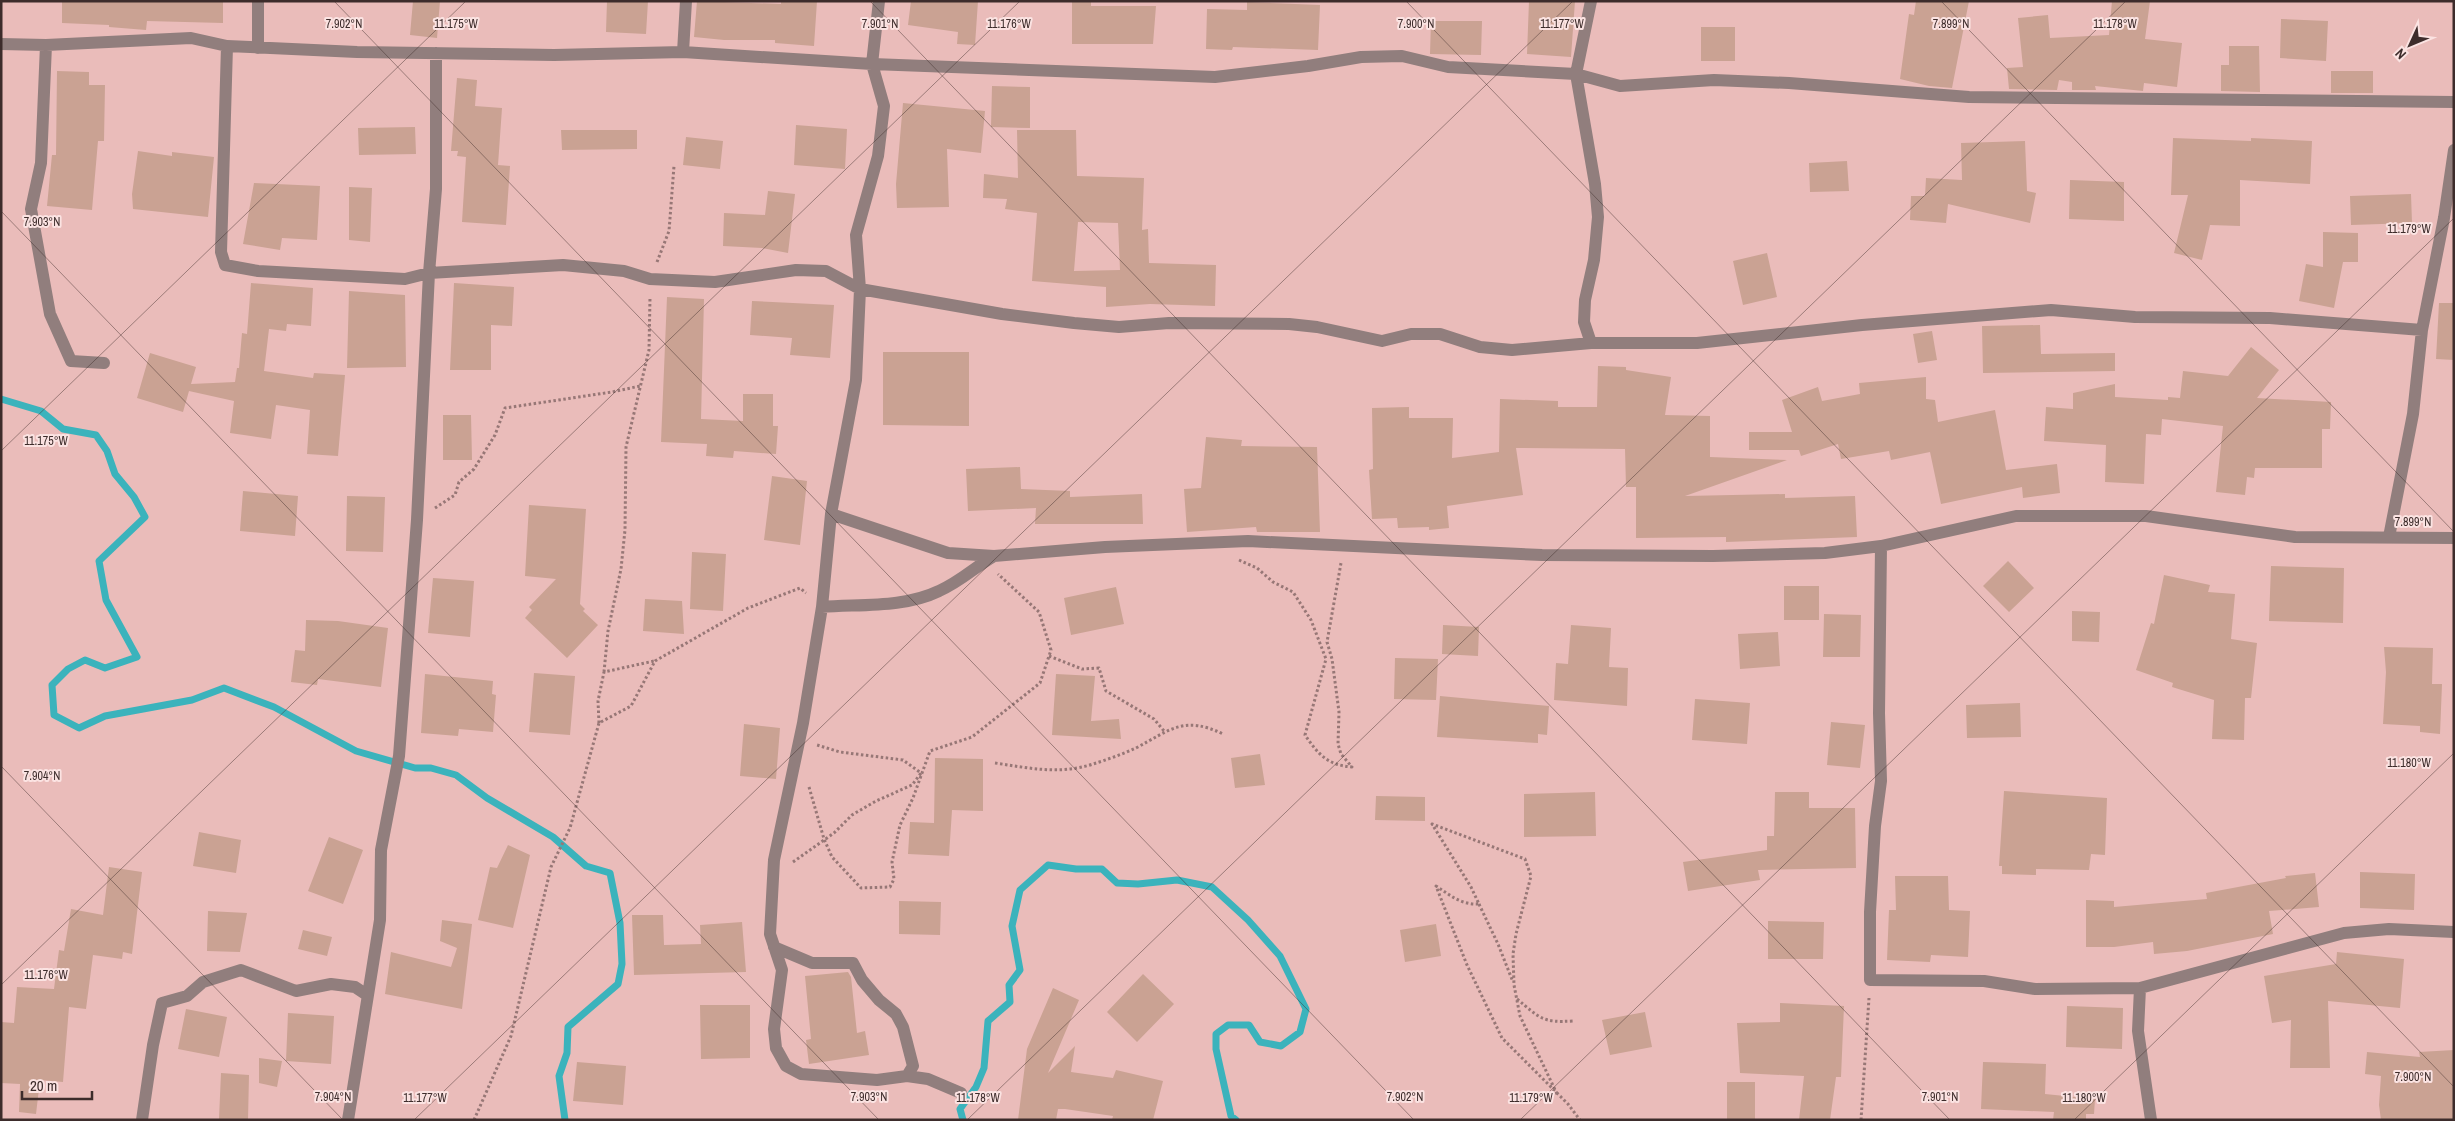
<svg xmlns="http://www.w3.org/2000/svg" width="2455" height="1121" font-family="'Archivo Narrow',sans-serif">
	<rect width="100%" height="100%" fill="#eabcba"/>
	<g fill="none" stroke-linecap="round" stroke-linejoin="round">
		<path stroke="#3bb3bc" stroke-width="7" d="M1,399L41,411L63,429L96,435L107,451L115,474L134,497L145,517L99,561L106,600L137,657L105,668L85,660L68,669L52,685L54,715L79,728L105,716L192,700L224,688L274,707L356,751L415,768H431L456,775L487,798L553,837L586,866L610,873L620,923L622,964L618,984L568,1027L567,1053L559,1076L565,1120
			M963,1120L960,1109L976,1087L984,1068L988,1021L1010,1002L1009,985L1020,970L1012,926L1020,890L1048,865L1076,869H1102L1117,883L1138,884L1177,880L1212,887L1248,920L1280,956L1306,1009L1300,1032L1281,1046L1260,1042L1249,1025H1228L1216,1034V1049L1231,1116L1236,1120"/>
	</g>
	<path fill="#caa293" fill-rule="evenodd" d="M62,1H223V23L147,21L146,30L109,27V25L62,23Z
		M413,1H440L437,38L410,35Z
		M607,1H648L646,34L606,32Z
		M697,1L781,4V1H817L814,46L775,43V40H724L694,37Z
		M911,1H978L975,45L957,44L958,32L908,25Z
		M1072,1H1091V6H1156L1153,44H1072Z
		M1529,1H1575L1571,57L1527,54Z
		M1916,1H1969L1952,88L1929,86L1900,79L1909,14L1914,15Z
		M2112,1H2150L2145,39L2182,43L2177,87L2144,83L2143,91L2095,86L2096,90H2072V82L2059,80L2057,90L2009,89L2007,68L2023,67L2018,18L2048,15L2050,38L2109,35Z
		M1247,2L1320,5L1318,50L1233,47L1232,50L1206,49L1207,9L1247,10Z
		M2281,19L2328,21L2326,61L2280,58Z
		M1431,21H1482L1481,55L1430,54Z
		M1701,27H1735V61H1701Z
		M2229,46H2259L2260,92L2221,91V65H2229Z
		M57,71L89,72V85H105L104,141H98L92,210L47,206L52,155H56Z
		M2331,71H2373V93H2331Z
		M457,78L477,80L475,106L502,108L498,165L510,166L506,225L462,222L466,157L457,156L458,151H451Z
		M992,86L1030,87V128L991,127Z
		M903,103L985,111L981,153L947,149L949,207L897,208L896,184Z
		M796,125L847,129L845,169L794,165Z
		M415,127L416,154L359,155L358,128Z
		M561,130H637V149L562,150Z
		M1017,130H1076L1077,176L1144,178L1142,230L1148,229L1149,263L1216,265L1215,306L1150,304L1106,307V287L1032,281L1037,213L1005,209L1007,199L983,198L984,174L1018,178ZM1078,222L1118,223L1120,270L1074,271Z
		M686,137L723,141L720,169L683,165Z
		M2173,138L2251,141V138L2312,141L2310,184L2240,180V226L2210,225L2202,260L2174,253L2188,195H2171Z
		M2025,141L2027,191L2036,193L2030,223L1948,204L1946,223L1910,220L1911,196H1925L1926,178L1962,180L1961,143Z
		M138,151L172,156V152L214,157L208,217L133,209L132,194Z
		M1847,161L1849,191L1810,192L1809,163Z
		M2070,180L2124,182V221L2069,219Z
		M254,183L320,186L317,240L282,238L280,250L243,244Z
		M349,187L372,188L370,242L349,240Z
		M768,191L795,194L788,253L762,248L723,246L724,213L765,215Z
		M2411,194L2412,223L2351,225L2350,196Z
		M2323,232L2358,233V262H2343L2334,308L2299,301L2306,264L2323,267Z
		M1767,253L1777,297L1743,305L1733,261Z
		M251,283L313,288L311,326L287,324L286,331L269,329L264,371L313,378L314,373L345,375L338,456L307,454L310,410L276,405L271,439L230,433L234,401L189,391L183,412L137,398L150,353L196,367L191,384L235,382L237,368H239L242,333L247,334Z
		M454,283L514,287L512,326L491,325V370H450Z
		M349,291L405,295L406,367L347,368Z
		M667,297L704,299L701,419L743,421V394H773V426H778L776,454L734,451L733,458L706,456L707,444L661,442Z
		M752,301L834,305L830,358L790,355L792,338L750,335Z
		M2439,303H2454V360L2436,359Z
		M2040,325L2041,354L2115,353V371L1983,373L1982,326Z
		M1932,331L1937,360L1918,363L1913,334Z
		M2251,347L2279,370L2257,398L2331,402L2330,429H2322V468H2255L2254,478L2247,477L2245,495L2216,492L2223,426L2162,419L2161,435L2146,434L2144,484L2105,482L2106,445L2044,441L2046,407L2073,409V393L2115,384V397L2168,400V397L2180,398L2183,371L2228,376Z
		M883,352H969V426L883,425Z
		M1598,366L1626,367V370L1671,377L1665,415L1710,416V457L1787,460L1685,496L1785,494V498L1855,496L1857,537L1726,542V537L1636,538V487H1626L1625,449L1516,448L1523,495L1447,506L1449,528L1429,530V527L1398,528L1397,518L1372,519L1369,470L1373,469L1372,408L1409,407V418H1453L1452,458L1499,452L1500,399L1558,401V407H1597Z
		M1926,377V399L1935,400L1938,422L1995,410L2006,470L2057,464L2060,493L2023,498L2022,487L1941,504L1930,452L1891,460L1889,451L1841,459L1838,444L1801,456L1799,450H1749V432H1792L1782,400L1818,387L1822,401L1860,394L1859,383Z
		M443,415H471L472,460H443Z
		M1206,437L1242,440L1241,446L1317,447L1320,532H1257L1256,527L1187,532L1184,489L1201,488Z
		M1020,467L1021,489L1070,491V497L1142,494L1143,524H1035L1036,508L968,511L966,469Z
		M772,476L807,481L800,545L764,540Z
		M243,491L298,496L295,536L240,531Z
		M347,496L385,497L383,552L346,551Z
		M529,505L586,509L580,604L585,609L583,611L598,625L567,658L525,618L532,610L529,607L556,579L525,576Z
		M692,552L726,554L723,611L690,609Z
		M2008,561L2034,588L2009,612L1983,586Z
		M2271,566L2344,568L2343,623L2269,621Z
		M2164,575L2210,585L2208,592L2235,594L2231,639L2257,643L2251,698H2245L2244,740L2212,739L2214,700L2172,687L2173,683L2136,670L2151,623L2154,624Z
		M433,578L474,581L470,637L428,633Z
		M1784,586H1819V620H1784Z
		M1116,587L1124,624L1071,635L1064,598Z
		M645,599L682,601L684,634L643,631Z
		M2072,611L2100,612L2099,642L2072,641Z
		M1824,614L1861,615L1860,657H1823Z
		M306,620L338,621L388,628L381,687L318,679L317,685L291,682L295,650L305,651Z
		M1443,625L1479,627L1478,656L1442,654Z
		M1571,625L1611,628L1609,667L1628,668L1627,706L1554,700L1556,663L1568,664Z
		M1778,632L1780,666L1740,669L1738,634Z
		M2384,647L2433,648L2432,684H2442L2440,734L2420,732V726L2383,724L2386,672Z
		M1395,658L1438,659L1436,700L1394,699Z
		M534,673L575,676L570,735L529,732Z
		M425,674L493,681L492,694L496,695L493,732L459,729L458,736L421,733Z
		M1056,674L1095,676L1091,721L1119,719L1121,739L1052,735Z
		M1440,696L1549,706L1547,735L1538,734V743L1437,737Z
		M1695,699L1750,703L1747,744L1692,740Z
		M2020,703L2021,737L1967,738L1966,705Z
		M1831,722L1865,725L1860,768L1827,765Z
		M744,724L780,728L776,779L740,776Z
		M1260,754L1265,785L1235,788L1231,758Z
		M935,758L983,759V811L952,810L949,856L908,854L910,822L934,823Z
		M2004,791L2107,798L2105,855L2091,854L2089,870L2036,869V875L2002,874V866H1999Z
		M1595,792L1596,836L1524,837V794Z
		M1775,792H1809V808H1855L1856,868L1758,870L1760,880L1688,891L1683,862L1767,850V836H1774Z
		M1376,796L1425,797V821L1375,820Z
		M199,832L241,840L236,873L193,866Z
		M329,837L363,850L343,904L308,891Z
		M508,845L530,855L513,928L478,920L490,867L497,868Z
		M109,867L142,872L132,954L123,952L122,959L93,955L86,1009L69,1007L63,1082L40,1080L36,1114L19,1112L20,1084L1,1083V1022L14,1023L17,987L54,989L59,950L64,951L71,909L103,915Z
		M2360,872L2415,874L2414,910L2360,908Z
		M2315,873L2319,907L2269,911L2273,934L2187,951L2154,954L2153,942L2114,947H2086V900L2114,901V907L2207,899L2206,893L2286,878L2285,876Z
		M1895,876H1948L1949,910L1970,911L1968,957L1931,955L1930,962L1887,960L1889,910H1896Z
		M899,901L941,902L940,935L899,934Z
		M208,911L247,913L240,952L207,951Z
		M632,915H663L664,945L701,944L700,925L742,922L746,972L634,975Z
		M442,920L472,924L462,1009L385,994L391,952L451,967L457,948L440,941Z
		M1768,921L1824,922L1823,959H1768Z
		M1436,924L1441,956L1405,962L1400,930Z
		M303,930L332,937L327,956L298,949Z
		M2337,952L2404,959L2400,1008L2328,1001L2330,1068H2290L2291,1020L2272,1023L2264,976L2336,964Z
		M848,972L851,977L857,1033L865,1031L869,1055L809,1064L806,1040L811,1039L805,976Z
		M1143,974L1174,1004L1137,1042L1107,1012Z
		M1053,988L1079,1000L1048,1073L1075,1046L1071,1072L1113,1078L1116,1070L1163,1081L1153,1120H1112L1113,1116L1065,1109H1058L1056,1120H1018L1027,1049Z
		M1780,1003L1844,1006L1841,1077H1836L1830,1120H1799L1804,1076L1740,1073L1737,1023L1780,1022Z
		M700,1005H750V1058L701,1059Z
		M2067,1006L2123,1008L2122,1049L2066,1047Z
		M186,1009L227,1017L219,1057L178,1049Z
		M1645,1012L1652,1047L1610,1055L1602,1020Z
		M288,1013L334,1016L331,1064L286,1061Z
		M2454,1050V1120H2381L2379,1105L2381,1076L2365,1074L2367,1052L2420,1057L2419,1052Z
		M259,1058L282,1061L277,1087L259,1083Z
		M577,1062L626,1066L623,1105L573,1101Z
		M1983,1062L2046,1064L2045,1094L2095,1099L2094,1114H2086V1120H2053L2054,1112L1981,1109Z
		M221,1073L249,1075L248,1120L219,1119Z
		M1727,1082H1755V1120H1727Z"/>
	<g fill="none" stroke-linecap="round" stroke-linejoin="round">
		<path stroke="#977776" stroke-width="3" stroke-dasharray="2.5 2.5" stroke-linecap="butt" d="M657,262L669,231L674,166
			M435,508L455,495L459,482L474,469L495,435L505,408L612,392L640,386
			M1239,560L1257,568L1273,582L1293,592L1311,620L1326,659L1305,735C1318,754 1327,765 1352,767L1341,754L1338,744L1339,712L1332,659L1327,642L1341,563
			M1049,656L1082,669L1099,668L1106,691L1154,719L1164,731
			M604,672L608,631L621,569L625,530L626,447L649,350L650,297
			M599,723L598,701L604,672L654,661
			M995,763C1029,768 1060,775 1093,764C1106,760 1123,754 1136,748C1170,730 1184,715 1223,734
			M809,787L824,839L832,857L861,888L890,887L894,879L892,862L900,825L913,798L930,751L972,737L1040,683L1051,650L1039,612L998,574
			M793,862L834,833L852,815L876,801L912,785L921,773L903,760L840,752L817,745
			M1479,904L1498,944L1513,982
			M1517,999C1540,1018 1542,1023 1573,1021
			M1557,1094L1520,1016L1514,985L1513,954L1516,934L1531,876L1525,859L1432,824L1471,887L1479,904C1461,905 1450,895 1436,886L1467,965L1502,1038L1568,1104L1580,1120
			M474,1120L511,1036L551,867L570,828L599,723L631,706L655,661L748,608L800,588L806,593
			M1861,1120L1869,998"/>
		<path stroke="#917e7d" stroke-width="12" d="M1591,1L1576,74L1595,184L1598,217L1594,260L1585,300L1584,322L1591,343
			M1,44L46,45L191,38L227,46L357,52L554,55L683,52L872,64L1215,77L1308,66L1361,57L1402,56L1448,67L1576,74L1620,86L1714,80L1789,83L1969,97L2454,102
			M46,45L41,163L31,209L50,314L71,361L104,363
			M227,46L221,252L225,265L258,271L405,279L429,273L563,265L624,271L650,279L715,282L796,270L826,271L860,289L1002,314L1074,323L1119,327L1169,323L1289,324L1317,327L1382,341L1411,334H1440L1480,347L1512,350L1591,343H1697L1862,325L2051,310L2135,317L2270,318L2422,330
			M258,48V1
			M683,52L686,1
			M831,514L948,553L994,556L1105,547L1248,541L1542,555L1713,556L1825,553L1881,546L2016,516H2146L2295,537L2454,538
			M2389,537L2413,414L2422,330L2444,218L2454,150
			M1881,546L1879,713L1881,781L1875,826L1870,912V980L1984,981L2035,989L2140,988L2344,933L2389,929L2454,932
			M822,607C860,604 904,608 939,591C960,582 975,567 994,556
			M774,947L812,963H853L862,980L879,1000L896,1014L903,1027L913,1066L907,1076L877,1080L801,1074L786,1066L776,1048L774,1029L782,970L770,934L774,860L803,723L822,607L831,514L856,380L860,289L856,235L878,156L884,106L872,64L879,1
			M2140,988L2138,1031L2151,1120
			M907,1076L928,1079L961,1093
			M142,1120L153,1045L162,1003L187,996L203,982L241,970L296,991L331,984L355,987L367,995
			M348,1120L380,920L381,850L399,756L417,520L429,273L436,189V53"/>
	</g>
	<path fill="none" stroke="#3d2c2b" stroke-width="1" stroke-opacity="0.45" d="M334,1L1414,1120M870,1L1950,1120M1406,1L2454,1087M1941,1L2454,532M1,211L879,1120M1,451L466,1M1,766L343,1120M1,985L1020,1M414,1120L1573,1M967,1120L2126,1M1520,1120L2454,218M2074,1120L2454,753"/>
	<g font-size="12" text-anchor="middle" fill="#3d2c2b" stroke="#fbe3e2" stroke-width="4" stroke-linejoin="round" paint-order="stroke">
		<text x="456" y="28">11.175°W</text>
		<text x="1009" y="28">11.176°W</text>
		<text x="1562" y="28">11.177°W</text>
		<text x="2115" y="28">11.178°W</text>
		<text x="344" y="28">7.902°N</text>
		<text x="880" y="28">7.901°N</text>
		<text x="1416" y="28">7.900°N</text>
		<text x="1951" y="28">7.899°N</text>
		<text x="42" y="226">7.903°N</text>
		<text x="2409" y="233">11.179°W</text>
		<text x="46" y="445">11.175°W</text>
		<text x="2413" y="526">7.899°N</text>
		<text x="2409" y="767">11.180°W</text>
		<text x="42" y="780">7.904°N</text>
		<text x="46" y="979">11.176°W</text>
		<text x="2413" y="1081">7.900°N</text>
		<text x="333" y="1101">7.904°N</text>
		<text x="869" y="1101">7.903°N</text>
		<text x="1405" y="1101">7.902°N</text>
		<text x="1940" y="1101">7.901°N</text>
		<text x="425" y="1102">11.177°W</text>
		<text x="978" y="1102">11.178°W</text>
		<text x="1531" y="1102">11.179°W</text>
		<text x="2084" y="1102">11.180°W</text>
	</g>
	<rect width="2455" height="1121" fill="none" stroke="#3d2c2b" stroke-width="5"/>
	<g transform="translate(2410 45) rotate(226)" stroke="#fbe3e2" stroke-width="4" paint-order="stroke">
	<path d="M0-4L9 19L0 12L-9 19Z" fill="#3d2c2b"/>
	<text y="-8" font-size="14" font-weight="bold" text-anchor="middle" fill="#3d2c2b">N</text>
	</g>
	<path d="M22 1091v8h70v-8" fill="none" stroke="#3d2c2b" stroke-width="2.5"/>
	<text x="30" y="1091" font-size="15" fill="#3d2c2b" stroke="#fbe3e2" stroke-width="4" paint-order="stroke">20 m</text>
</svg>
